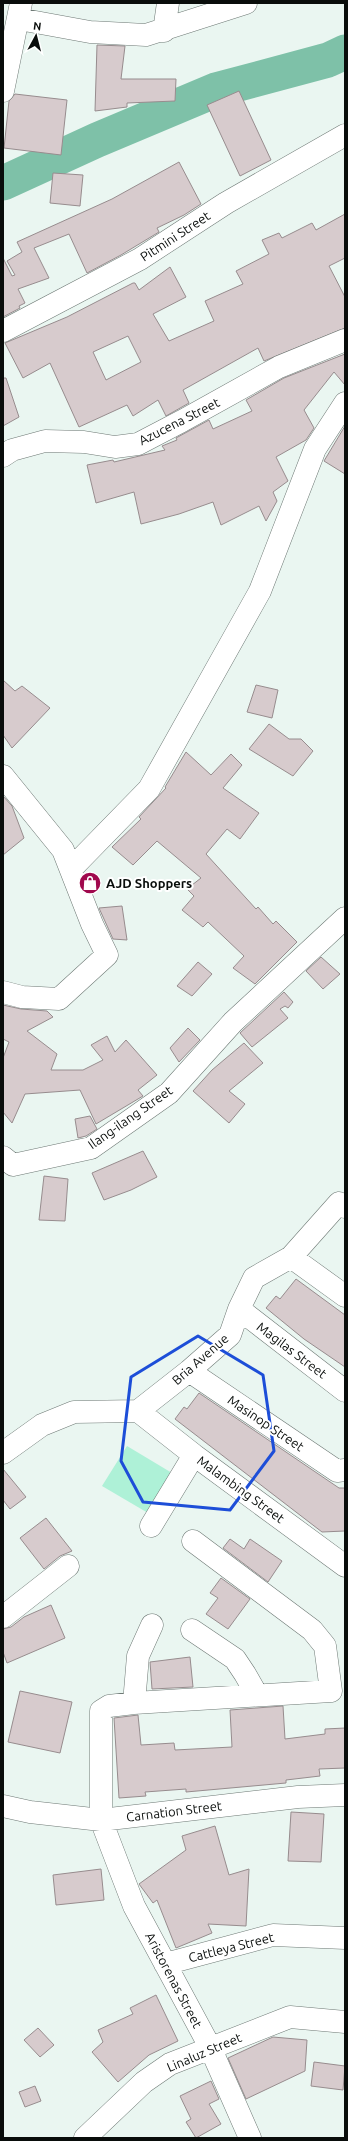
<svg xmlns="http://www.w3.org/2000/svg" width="348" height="2141" font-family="Ubuntu,sans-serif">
	<rect width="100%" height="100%" fill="#eaf6f1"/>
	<path fill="#aef1d7" d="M127,1446L172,1473L148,1513L102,1486Z"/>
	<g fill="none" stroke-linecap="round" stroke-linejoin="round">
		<path stroke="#7ec1a8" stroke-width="35" d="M3,183L97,140L216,90L328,60L345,52"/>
	</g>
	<path fill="#d7cbcd" stroke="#978c8e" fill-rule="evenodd" d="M97,45L125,46L121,79H176L175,101L127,103V107L95,111Z
		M239,91L271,160L240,176L207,105Z
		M15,94L67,100L61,155L4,148L9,101Z
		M179,162L201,204L184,215L157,228L159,232L121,255L87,273L69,234L34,248L49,278L18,289L25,303L19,306L20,308L3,317V258L12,276L15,275L7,261L22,252L17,242L112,199Z
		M53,173L83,175L80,206L50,203Z
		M345,214V258L329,266L345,297V328L264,361L258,348L183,390L189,403L166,416L158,400L133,416L127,405L79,427L50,363L23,378L5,343L67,317L133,283H135L139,290L170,267L186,297L153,314L169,341L214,321L205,301L243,284L236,271L269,254L262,240L279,233L282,238L312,223L316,230ZM128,336L141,362L106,380L93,352Z
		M345,354V385L334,372L304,410L314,428L306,440L276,457L288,481L273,492L277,501L266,521L259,506L221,525L213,502L179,514L141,524L134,492L96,503L87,465L113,460L114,462L165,450L162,446L177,440L176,438L209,420L213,429L252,411L246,400L284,378Z
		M3,378H6L19,417L3,426Z
		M345,426V474L324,461Z
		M3,680L15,691L22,686L50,708L12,748L3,735Z
		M256,685L278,690L272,718L247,712Z
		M269,724L289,739H301L313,751L293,776L249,749Z
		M186,752L211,775L231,754L242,765L223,788L259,813L240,839L227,829L206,854L256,909L258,907L273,924L276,921L297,942L255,984L233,968L244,956L208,922L203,927L182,910L194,896L187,889L201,878L157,841L133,865L112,847L141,819L139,817L166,788L165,787Z
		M3,796L12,806L24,838L3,855Z
		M122,906L127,940L113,939L99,908Z
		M321,957L340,974L323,989L306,971Z
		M198,962L212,974L192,996L177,986Z
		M284,992L293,1002L288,1008L285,1006L280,1009L288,1018L252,1047L240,1033Z
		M3,1005L21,1009L47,1011L53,1017L27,1031L57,1054L51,1070H83L103,1060L91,1045L107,1036L115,1052L126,1040L157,1075L138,1090L143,1096L96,1124L80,1090L25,1094L12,1123L3,1112V1058L9,1042L3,1039Z
		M188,1028L200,1040L179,1062L170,1048Z
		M244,1043L263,1063L229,1091L245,1104L229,1123L193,1091L212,1070Z
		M90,1116L97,1129L86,1136L78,1138L75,1119Z
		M143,1151L157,1177L131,1190L104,1200L92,1173Z
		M44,1176L68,1179L65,1221L39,1220Z
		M296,1279L345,1315V1367L304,1339L266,1308L276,1296L280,1299Z
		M199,1393L339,1488H345V1531L322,1532L175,1419L184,1407L187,1409Z
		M3,1469L26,1497L10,1509L3,1500Z
		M46,1518L72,1551L60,1556L44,1569L20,1538Z
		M230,1539L244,1549L250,1539L282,1561L268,1582L223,1548Z
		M221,1578L250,1599L228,1629L206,1614L218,1598L210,1593Z
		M51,1605L65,1638L7,1663L3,1652V1629L11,1627L24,1617Z
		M190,1657L193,1687L152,1689L150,1662Z
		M20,1691L72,1702L60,1753L8,1742Z
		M283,1706L285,1739L325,1734V1729L345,1728V1768L319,1769L320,1776L286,1780V1783L186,1792V1789L145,1792L146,1796L119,1798L114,1718L138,1715L141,1745L174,1743L175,1750L232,1747L230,1710Z
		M291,1812L324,1814L321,1862L288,1861Z
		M215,1826L229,1875L249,1869L246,1926L208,1924L212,1933L176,1948L157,1900L153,1903L139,1884L186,1850L182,1836Z
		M101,1869L104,1900L56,1905L53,1875Z
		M156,1995L178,2041L149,2055L118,2082L92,2052L103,2042L98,2030L133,2014L130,2008Z
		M38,2028L54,2045L40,2057L24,2040Z
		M273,2037L307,2040L305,2071L246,2099L228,2058Z
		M314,2062L345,2066L343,2090L311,2086Z
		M211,2081L219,2099L209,2104L221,2124L196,2138L186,2122L191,2119L180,2096Z
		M35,2086L41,2101L25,2107L19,2092Z"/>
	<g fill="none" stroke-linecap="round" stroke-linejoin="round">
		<g stroke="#6e7975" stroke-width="23">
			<path id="minor" d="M19,19L90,32L146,35L246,3
				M164,31L168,3
				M3,91L21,3
				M3,331L140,259L226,203L345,135
				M3,456L12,450L45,441L84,442L115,447L138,444L182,421L279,367L345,340
				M3,776L63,850L92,924L107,955L59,999L22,997L3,992
				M71,869L149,789L260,591L315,449L345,403
				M3,1157L13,1165L91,1148L169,1093L233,1022L345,918
				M291,1257L345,1296
				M239,1309L345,1391
				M189,1371L337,1471L345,1470
				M138,1411L194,1455L345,1566
				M3,1453L42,1425L74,1412L138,1411L189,1371L230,1335L239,1309L254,1278L291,1257L339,1203L345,1207
				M151,1526L194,1455
				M193,1541L312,1630L325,1646L331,1691L134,1703L109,1706L101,1711V1820L134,1906L210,2047L250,2138
				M3,1617L68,1566
				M192,1630L235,1659L245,1674L257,1695
				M134,1703L138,1656L152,1625
				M3,1806L30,1812L101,1820L298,1797L345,1795
				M165,1964L273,1935L345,1938
				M85,2138L144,2082L170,2064L290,2017L345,2022"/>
		</g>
		<use href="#minor" stroke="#fff" stroke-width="22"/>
	</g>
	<path fill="none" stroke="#1d4ed8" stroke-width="3" stroke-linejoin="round" d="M198,1336L263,1375L274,1451L230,1510L143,1502L121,1461L131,1377Z"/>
	<defs>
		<g id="shop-disc" transform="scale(1.15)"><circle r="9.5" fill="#a0084d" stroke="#fff"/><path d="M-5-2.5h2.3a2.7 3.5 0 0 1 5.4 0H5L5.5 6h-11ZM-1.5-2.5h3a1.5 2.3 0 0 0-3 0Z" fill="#fff"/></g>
	</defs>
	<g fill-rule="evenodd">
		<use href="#shop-disc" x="90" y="883"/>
	</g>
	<g text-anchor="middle" stroke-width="4" stroke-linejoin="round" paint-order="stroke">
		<g font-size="13" fill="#090d0b" stroke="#fff">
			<text transform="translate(175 236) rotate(-33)" y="5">Pitmini Street</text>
			<text transform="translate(179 421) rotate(-27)" y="5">Azucena Street</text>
			<text transform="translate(130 1117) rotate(-35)" y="5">Ilang-ilang Street</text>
			<text transform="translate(292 1350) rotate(37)" y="5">Magilas Street</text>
			<text transform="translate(200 1359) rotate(-41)" y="5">Bria Avenue</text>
			<text transform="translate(266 1423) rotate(34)" y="5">Masinop Street</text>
			<text transform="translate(241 1489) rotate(36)" y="5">Malambing Street</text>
			<text transform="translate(174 1811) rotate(-7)" y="5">Carnation Street</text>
			<text transform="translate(231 1947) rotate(-14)" y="5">Cattleya Street</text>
			<text transform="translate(174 1980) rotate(62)" y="5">Aristorenas Street</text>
			<text transform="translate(204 2052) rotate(-23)" y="5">Linaluz Street</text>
		</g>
		<g font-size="13" font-weight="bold" fill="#090d0b" stroke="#fff" text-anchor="start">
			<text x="106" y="888">AJD Shoppers</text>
		</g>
	</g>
	<rect width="348" height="2141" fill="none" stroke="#090d0b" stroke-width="8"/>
	<g transform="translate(36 36) rotate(7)" stroke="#ffffff" stroke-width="3" paint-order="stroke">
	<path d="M0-3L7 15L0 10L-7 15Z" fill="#090d0b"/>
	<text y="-6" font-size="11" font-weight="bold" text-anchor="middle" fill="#090d0b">N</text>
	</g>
</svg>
